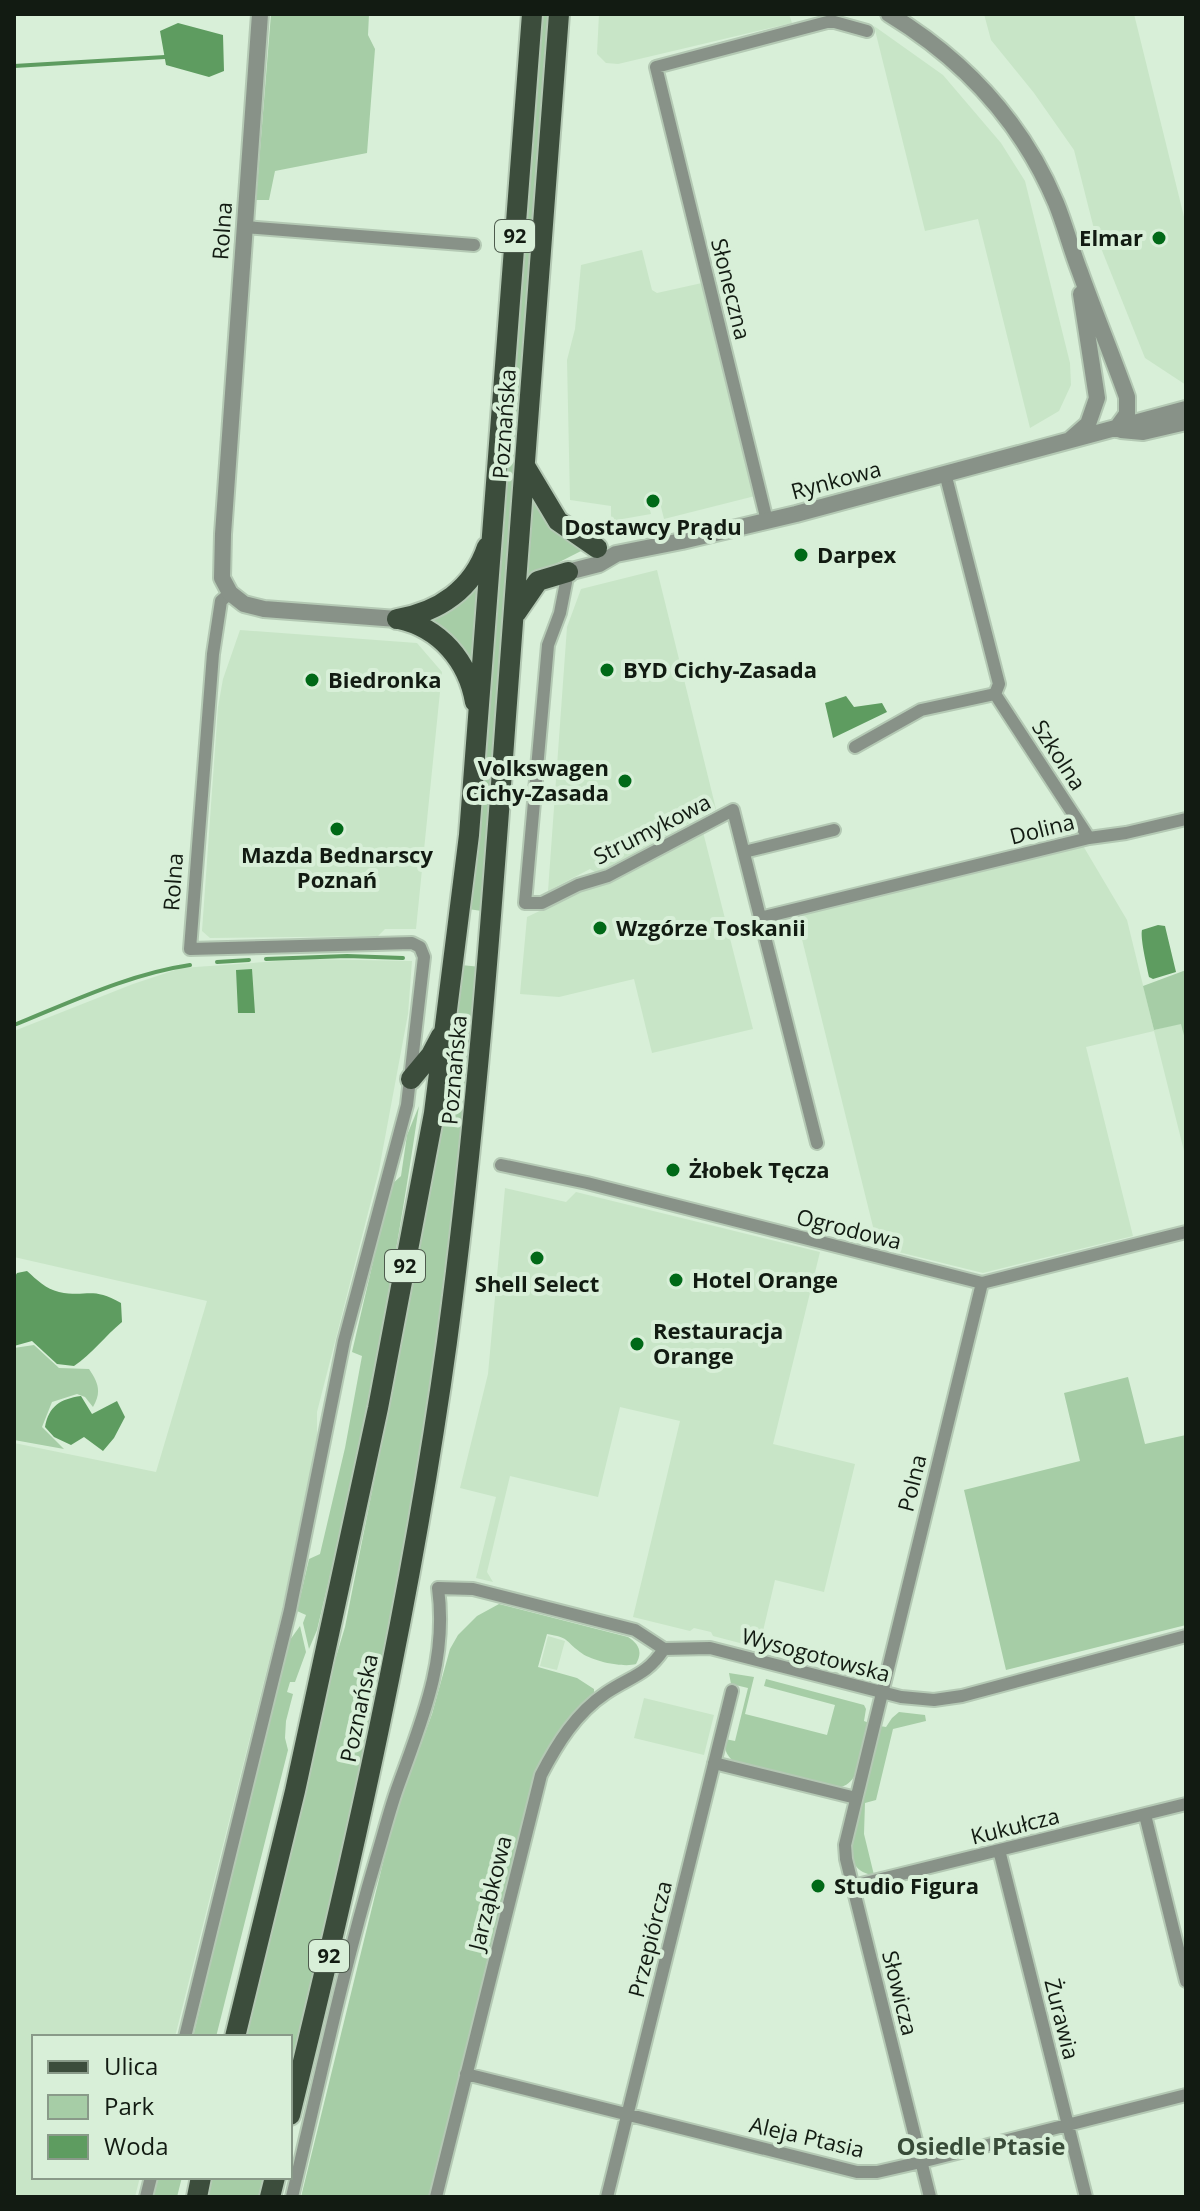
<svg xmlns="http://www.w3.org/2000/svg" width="1200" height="2211" font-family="'Open Sans',sans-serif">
	<rect width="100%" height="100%" fill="#d8efd8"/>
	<path fill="#c8e5c7" d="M599,14H789L792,23L618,64L606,63L597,54Z
		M984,14H1134L1186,225V385L1145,358L1095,233L1074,150L1034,93L991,40Z
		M874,26L943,75L1001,143L1025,181L1070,363L1071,385L1059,411L1030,428L978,219L925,231Z
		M642,250L652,290L657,293L702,283L755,496L664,519L660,503L649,506L651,514L611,521V506L570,500L567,360L575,329L581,265Z
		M657,570L716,809L597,873L590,869L548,891L567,627L581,589Z
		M240,630L417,643L442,672L416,929H385L378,936L210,938L202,931L218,707L223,679Z
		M703,832L753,1029L652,1053L634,979L559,997L520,994L527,917L579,892L611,883Z
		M1082,844L1127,920L1154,1030L1186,1022V1159L1154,1031L1086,1047L1133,1236L983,1273L878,1247L796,915Z
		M307,959L412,961L408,1014L379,1170L317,1412V1469L175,2037H34V2177H140L135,2197H14V1443L156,1472L207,1301L14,1257V1031L133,984L181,968Z
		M505,1188L566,1202L576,1192L820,1252L773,1444L855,1464L824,1592L775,1580L759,1648L713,1636L711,1632L694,1628L690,1631L633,1617L680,1421L620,1407L598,1497L510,1476L487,1572L493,1582L476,1578L496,1497L460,1488L488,1374Z
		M548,1636L565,1641L557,1670L540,1666Z
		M644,1698L714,1715L704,1755L634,1738Z"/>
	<path fill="#a6cda6" d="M271,14H369L368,35L375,49L367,153L275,171L269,200H256Z
		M539,14H551L482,911L468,909Z
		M532,500C547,522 559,537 583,550L526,579Z
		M479,581L473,665L429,620L453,608Z
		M461,965L481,967C457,1179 433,1391 395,1601C366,1763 327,1923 290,2084V2037H242L330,1677L345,1627L412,1290L434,1161Z
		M1186,970V1043L1181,1024L1154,1030L1143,986Z
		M419,1106C393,1282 359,1457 317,1630L309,1649L303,1623L306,1615L297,1611L309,1559L320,1554L345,1448L362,1356L352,1352L391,1185L401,1176L407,1135Z
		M34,1345L59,1368L89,1369C98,1382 102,1392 93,1407L85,1397L77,1394L52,1402L42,1427L64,1449L14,1440V1348Z
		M1128,1377L1145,1444L1186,1435V1625L1006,1670L964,1490L1080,1461L1064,1393Z
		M499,1604L628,1637C639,1644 643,1652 636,1664C623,1668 591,1661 580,1652C564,1640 570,1638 547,1634L538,1667L577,1678L594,1689V1693L559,1731L535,1773L429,2197H301L394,1818L432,1714L450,1649L458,1635L477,1616Z
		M300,1626L306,1652L295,1682H290L287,1692L293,1694L286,1721L285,1738L288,1750L216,2037H193L287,1644Z
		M729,1673L754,1677L745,1714L827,1735L835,1705L764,1686L766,1679L864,1705L866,1709L864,1721L869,1723C864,1745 863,1783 838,1788L734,1762C726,1755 724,1749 725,1739L735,1741L748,1688L731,1684Z
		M899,1712L925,1715L926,1721L893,1729L876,1800L865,1803L864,1834L874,1875C855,1873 850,1860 851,1842L880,1726L886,1727L892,1718Z
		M157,2177H182L177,2197H152Z
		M207,2177H267L262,2197H202Z"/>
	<path fill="#5e9c60" d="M178,23L223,35L224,71L209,77L166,65L160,31Z
		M846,696L854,707L882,703L887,712L833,738L825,703Z
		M1158,925L1165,926L1176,972L1153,979L1149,977C1147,967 1140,938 1142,930Z
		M252,969L255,1013H238L236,970Z
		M27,1271C37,1280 46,1289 59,1292C87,1298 91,1286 121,1303L122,1322C105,1336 92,1354 74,1366L57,1364L32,1341L14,1346V1278L17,1273Z
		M81,1396L92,1414L117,1401L125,1417L114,1438L103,1451L84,1437L71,1445L54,1437L45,1427C49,1406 60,1399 81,1396Z"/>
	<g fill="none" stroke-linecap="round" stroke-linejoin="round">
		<path stroke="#5e9c60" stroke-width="4" d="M14,66L165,57
			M266,959L347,956L403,958
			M217,962L249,960
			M14,1025C71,1002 129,974 190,965"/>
		<g stroke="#b4c9b4" stroke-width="16">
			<path id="minor" d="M245,227L474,245
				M945,473L999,684L995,694
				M767,521L656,67L831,21L867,31
				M568,572L560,613L548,645L525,903H542L578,885L608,876L733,810L817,1143
				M995,694L1089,838
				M855,747L921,710L995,694
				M744,852L834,830
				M760,918L1089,838L1126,833L1186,819
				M501,1165L587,1183L982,1283L1186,1232
				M714,1763L856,1798
				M1145,1815L1186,1981
				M999,1850L1086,2197
				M853,1886L1186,1804
				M185,2037L290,1610L344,1341L407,1105L424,957L420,947L412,943L190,949L213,654L221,601L230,593
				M466,2074L857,2172H877L921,2162L1186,2095
				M146,2197L151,2177
				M292,2197C319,2084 343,1970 376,1859C383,1836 389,1812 397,1789C421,1722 448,1661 438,1588L473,1589L635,1630L664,1649L710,1648L901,1697L934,1700L962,1696L1186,1636
				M436,2197L541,1775C557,1744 576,1713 606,1693C631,1676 646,1676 664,1649
				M607,2197L732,1691
				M930,2197L846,1859L845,1845L982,1283"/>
		</g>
		<g stroke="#b4c9b4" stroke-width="20">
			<path id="tertiary" d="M260,14L223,534L222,578L230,593L244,604L264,609L397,619
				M889,14C963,59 1022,122 1056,203C1065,225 1071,249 1080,272C1095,314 1112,355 1127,397V414L1116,429
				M1121,430L1143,432L1186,422
				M1071,439L1088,424L1097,398L1081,294
				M568,572L599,564L616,554L682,541L796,514L1186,409"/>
		</g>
		<g stroke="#b4c9b4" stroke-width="24">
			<path id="primary" d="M525,466L558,521L597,548
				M516,613L538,581L568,572
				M397,619C439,612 473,589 487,547
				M399,619C440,628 468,661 475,702
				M411,1079L431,1055L441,1036
				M235,2037L295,1791L378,1408L434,1113L469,835L532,14
				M290,2115C353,1859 411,1603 447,1342C475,1134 491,925 506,716C524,482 540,248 559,14
				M197,2197L201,2177
				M270,2197L275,2177"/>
		</g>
		<use href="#minor" stroke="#889288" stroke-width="12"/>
		<use href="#tertiary" stroke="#889288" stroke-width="16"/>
		<use href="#primary" stroke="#3c4d3c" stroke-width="20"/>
	</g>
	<g fill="#006917" stroke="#d8efd8" stroke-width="3">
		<circle cx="1159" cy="238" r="8"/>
		<circle cx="653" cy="501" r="8"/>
		<circle cx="801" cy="555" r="8"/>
		<circle cx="607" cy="670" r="8"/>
		<circle cx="312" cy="680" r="8"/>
		<circle cx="625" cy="781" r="8"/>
		<circle cx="337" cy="829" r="8"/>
		<circle cx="600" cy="928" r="8"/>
		<circle cx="673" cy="1170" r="8"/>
		<circle cx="537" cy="1258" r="8"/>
		<circle cx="676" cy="1280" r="8"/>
		<circle cx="637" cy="1344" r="8"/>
		<circle cx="818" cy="1886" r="8"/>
	</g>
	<g text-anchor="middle" stroke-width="8" stroke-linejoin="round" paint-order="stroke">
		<g fill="#d8efd8" stroke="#4d5b4d" stroke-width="2">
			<rect x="495" y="220" width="40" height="32" rx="6"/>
			<rect x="385" y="1250" width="40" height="32" rx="6"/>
			<rect x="309" y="1940" width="40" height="32" rx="6"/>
		</g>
		<g font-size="20" font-weight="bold" fill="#121b12">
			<text x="515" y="243">92</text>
			<text x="405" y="1273">92</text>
			<text x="329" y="1963">92</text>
		</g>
		<g font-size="22" fill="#121b12" stroke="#d8efd8">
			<text transform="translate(222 231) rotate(-86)" y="8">Rolna</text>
			<text transform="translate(731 289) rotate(76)" y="8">Słoneczna</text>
			<text transform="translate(504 424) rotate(-86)" y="8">Poznańska</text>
			<text transform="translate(836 480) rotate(-15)" y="8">Rynkowa</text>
			<text transform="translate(1059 755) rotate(57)" y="8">Szkolna</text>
			<text transform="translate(652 829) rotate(-27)" y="8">Strumykowa</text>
			<text transform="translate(1042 829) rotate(-14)" y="8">Dolina</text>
			<text transform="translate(173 882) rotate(-86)" y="8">Rolna</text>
			<text transform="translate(454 1070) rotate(-85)" y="8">Poznańska</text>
			<text transform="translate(849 1229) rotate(14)" y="8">Ogrodowa</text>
			<text transform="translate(912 1483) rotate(-76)" y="8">Polna</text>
			<text transform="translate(816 1655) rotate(15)" y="8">Wysogotowska</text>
			<text transform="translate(359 1708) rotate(-78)" y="8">Poznańska</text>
			<text transform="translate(1015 1826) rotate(-14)" y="8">Kukułcza</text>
			<text transform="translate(490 1893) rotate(-76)" y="8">Jarząbkowa</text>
			<text transform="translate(650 1939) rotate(-76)" y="8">Przepiórcza</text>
			<text transform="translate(900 1993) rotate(76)" y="8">Słowicza</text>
			<text transform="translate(1062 2019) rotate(76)" y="8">Żurawia</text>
			<text transform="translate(807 2137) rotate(13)" y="8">Aleja Ptasia</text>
		</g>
		<g font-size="22" font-weight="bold" fill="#121b12" stroke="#d8efd8" text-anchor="start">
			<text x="1143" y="246" text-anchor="end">Elmar</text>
			<text x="653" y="535" text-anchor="middle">Dostawcy Prądu</text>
			<text x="817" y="563">Darpex</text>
			<text x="623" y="678">BYD Cichy-Zasada</text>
			<text x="328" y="688">Biedronka</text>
			<text x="609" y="776" text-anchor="end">Volkswagen<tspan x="609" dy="25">Cichy-Zasada</tspan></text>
			<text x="337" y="863" text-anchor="middle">Mazda Bednarscy<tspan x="337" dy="25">Poznań</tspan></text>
			<text x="616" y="936">Wzgórze Toskanii</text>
			<text x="689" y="1178">Żłobek Tęcza</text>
			<text x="692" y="1288">Hotel Orange</text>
			<text x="537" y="1292" text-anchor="middle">Shell Select</text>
			<text x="653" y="1339">Restauracja<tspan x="653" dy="25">Orange</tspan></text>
			<text x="834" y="1894">Studio Figura</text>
		</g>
		<g font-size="24" font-weight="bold" fill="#384b38" stroke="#d8efd8">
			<text x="981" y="2155">Osiedle Ptasie</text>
		</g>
	</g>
	<rect width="1200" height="2211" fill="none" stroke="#121b12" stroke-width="32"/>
	<rect x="32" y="2035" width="260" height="144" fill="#d8efd8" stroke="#899a89" stroke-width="2"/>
	<rect x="48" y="2061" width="40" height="12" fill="#3c4d3c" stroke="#899a89" stroke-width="2"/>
	<text x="104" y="2075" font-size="24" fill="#121b12">Ulica</text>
	<rect x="48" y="2095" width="40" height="24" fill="#a6cda6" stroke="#899a89" stroke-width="2"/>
	<text x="104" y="2115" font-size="24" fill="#121b12">Park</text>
	<rect x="48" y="2135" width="40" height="24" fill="#5e9c60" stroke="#899a89" stroke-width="2"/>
	<text x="104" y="2155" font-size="24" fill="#121b12">Woda</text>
</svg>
